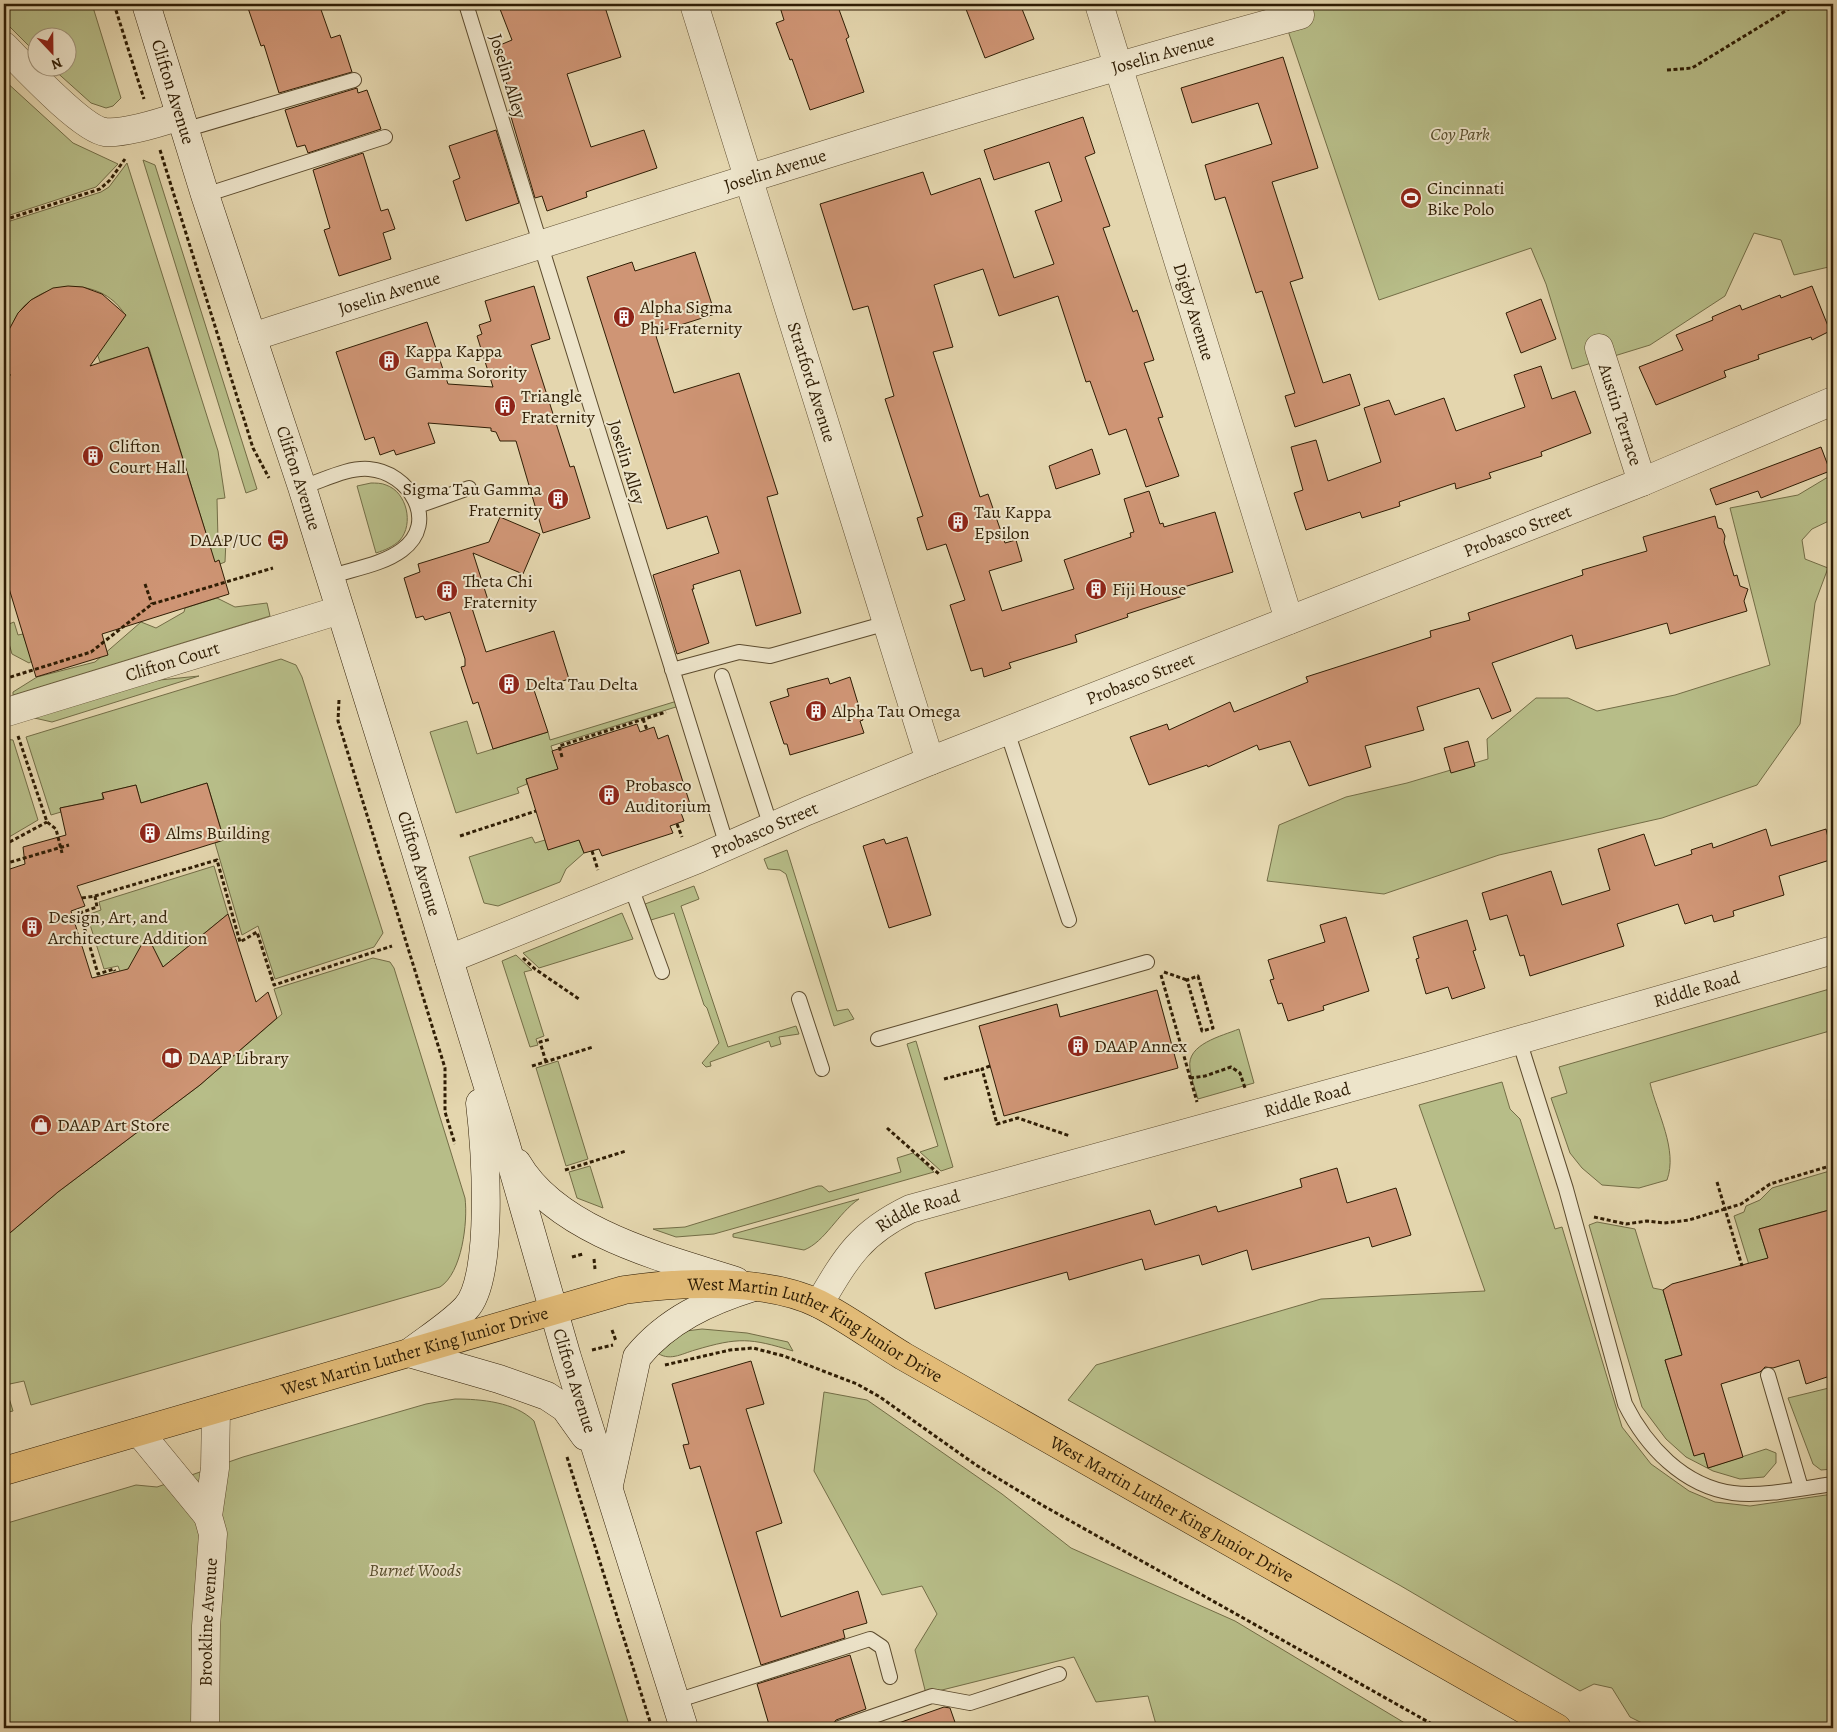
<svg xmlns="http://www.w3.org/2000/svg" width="1837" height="1732" font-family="Alegreya,serif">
	<rect width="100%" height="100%" fill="#e4d6ae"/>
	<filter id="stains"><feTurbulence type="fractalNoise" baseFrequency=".004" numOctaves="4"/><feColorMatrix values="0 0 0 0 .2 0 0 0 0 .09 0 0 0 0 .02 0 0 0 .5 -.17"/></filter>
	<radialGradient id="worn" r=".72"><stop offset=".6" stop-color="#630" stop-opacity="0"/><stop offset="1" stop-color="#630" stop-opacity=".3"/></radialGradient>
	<path fill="#b7bd88" stroke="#736d46" d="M4,4H92L121,98L113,106L106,108L91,103L52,68H68V38H38L37,54L4,21Z
		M1279,4H1833V266L1794,275L1781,240L1754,233L1725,296L1650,345L1572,369L1546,284L1531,248L1379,300Z
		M4,80L73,143L118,164L96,187L4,217Z
		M143,160L155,165L257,489L246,493Z
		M127,163L218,451L225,498L217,499L218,540H226L225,562L220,564L219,561L204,565L211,550L149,348L100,362L94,344L125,315C104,279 52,279 24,306C15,315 12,328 4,338V223L101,192L109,187Z
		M1833,474V519L1812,529L1802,540L1805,559L1828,568L1815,603L1800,724L1757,785L1662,818L1499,855L1384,894L1267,881L1279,825L1346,797L1407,783L1488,759L1487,739L1536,698H1568L1597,711L1675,695L1770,665L1730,508L1798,495Z
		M371,483C375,483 382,483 386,485C407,492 414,524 400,540C393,547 385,550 376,553L357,486Z
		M217,598L235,607L267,603L270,616L13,695V692L37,677L95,662L141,622L156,628L184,612L185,608Z
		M14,622L18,635L23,634L32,661L29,663L12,654L4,626Z
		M281,659L296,665L302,677L383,933L374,947L275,979L258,926L242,935L215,843L224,839L207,783L141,803L136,785L102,793L103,799L60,808L61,812L51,815L26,737Z
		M199,676L52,722L30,717L140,682Z
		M677,701L679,706L551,746L558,769L526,779L527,784L517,788L519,793L456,813L430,732L467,721L477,754L548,732L550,740Z
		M4,739L13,740L38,820L4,840Z
		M532,837L535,843L545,840H579L584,853L566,869L560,882L498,906L484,903L469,857Z
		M787,850L837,1011L848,1009L854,1019L834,1026L786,874L780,870L768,869L764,859Z
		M214,866L228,914L163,967L147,936L123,979L118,966L104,969L87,915L101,910L99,902Z
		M694,886L699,899L681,906L728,1047L796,1026L799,1034L779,1037L781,1044L771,1047L769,1041L710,1062L711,1066L706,1067L702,1063L719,1043L707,1008L704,1005L674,913L651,920L645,904Z
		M622,913L633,939L539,968L523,953Z
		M516,955L532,970L524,972L544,1036L536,1039L538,1045L530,1047L502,961Z
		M373,958L390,962L394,968L465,1198C468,1222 462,1273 440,1287L31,1405L24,1381L5,1385L13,1411L4,1413V1238L58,1192L200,1085L282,1014L274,989Z
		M1833,988V1030L1650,1083C1657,1113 1678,1150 1667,1180L1639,1188L1602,1185L1582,1168L1570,1153L1551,1098L1567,1093L1559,1067Z
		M1239,1029L1254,1083L1198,1099C1195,1089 1191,1078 1190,1068C1186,1044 1222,1036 1239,1029Z
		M916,1041L953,1167L941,1171L920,1152L938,1146L907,1044Z
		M558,1061L588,1159L566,1166L536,1068Z
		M1502,1082L1510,1109L1520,1119L1555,1229L1562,1227L1622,1427L1651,1464L1689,1491L1715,1502L1750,1506L1833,1494V1728H1652L1630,1717L1612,1688L1594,1684L1580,1691L1401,1586L1068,1400L1096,1365L1321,1299L1485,1291L1419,1105Z
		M913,1153L934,1172L714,1234L676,1237L653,1229L685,1227L818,1186H822L829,1192L901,1172L897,1158Z
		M590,1166L603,1208L577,1198L569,1172Z
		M1833,1170V1209L1759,1229L1768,1258L1749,1265L1734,1216L1744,1212L1746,1206L1760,1200L1772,1188Z
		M859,1199C838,1213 825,1242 804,1250L733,1237V1234Z
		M1597,1222L1635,1229L1653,1288L1663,1290L1682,1355L1665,1360L1694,1455L1704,1453L1708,1468L1766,1449L1776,1453V1463L1764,1477L1740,1479L1713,1471L1686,1457L1666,1439L1642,1407L1589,1225Z
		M702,1329L747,1333L788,1342L793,1351C750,1338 739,1337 695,1350C681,1354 669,1362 656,1352L686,1331Z
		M1833,1387V1469L1821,1470L1813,1464L1788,1398Z
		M824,1392L867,1400L1002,1494L1071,1548L1235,1621L1413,1728H1157L1148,1696L1096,1702L1074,1657L926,1694L915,1650L937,1614L922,1586L882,1595L814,1471Z
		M455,1399C481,1399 515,1402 534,1421L630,1728H4V1524L136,1485L157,1487L243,1457L426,1404Z"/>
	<path fill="#cf9575" stroke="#2f1d04" d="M259,4H319L331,38L340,35L352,72L279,93L264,45L261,46L248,8Z
		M498,4H604L621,57L567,74L591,147L644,130L657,168L586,192L587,197L547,211L542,196L535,198L509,110L516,108L493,48L512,40Z
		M779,4H837L849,37L846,39L864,92L810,110L792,59L790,60L776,23L784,20Z
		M964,4H1020L1034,39L985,58Z
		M1283,57L1318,168L1272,182L1303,278L1290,282L1323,383L1350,374L1360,405L1295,427L1285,396L1295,393L1262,291L1256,293L1225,197L1215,200L1205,165L1272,144L1258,103L1192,123L1181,88Z
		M357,88L358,93L367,90L381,129L308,153L305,145L297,147L285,110Z
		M1083,117L1095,153L1085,157L1110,226L1103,228L1133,312L1137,310L1154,360L1144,363L1163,417L1158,418L1179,476L1146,487L1126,429L1109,435L1090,381L1086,382L1058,296L999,316L983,269L934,285L953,347L933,352L980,497L988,494L1005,543L1016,540L1022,561L989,571L1002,611L1074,589L1064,560L1131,537L1130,533L1134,532L1124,499L1149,491L1160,524L1163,523L1164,527L1215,512L1233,572L1184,587L1186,595L1127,614L1128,617L1075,635L1077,642L1009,663L1011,668L984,677L982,668L971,671L950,605L965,600L946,544L927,550L917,518L923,516L885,399L894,396L868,306L853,310L820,204L923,172L931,195L980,178L1014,278L1054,264L1035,211L1062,201L1049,162L994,180L984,150Z
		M496,130L519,203L466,221L453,181L460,178L449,146Z
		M363,153L381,211L388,209L395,229L383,233L391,259L339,276L324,230L330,228L313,170Z
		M695,252L715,314L655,333L674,393L739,373L778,494L767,497L801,613L756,626L740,570L693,585L694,589H692L709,643L677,654L653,575L719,553L707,516L667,529L587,277L632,262L635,271Z
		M68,286L83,287L102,294L126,315L90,366L148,347L215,562L219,560L229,594L102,634L108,655L36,677L4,572V339L18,313L31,300L53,288Z
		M534,286L550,339L531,345L570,467L574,466L590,518L543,533L516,441H500L496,432L491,431V428L428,423L435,443L396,455L394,450L380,455L374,437L365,440L336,352L427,322L448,384L493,387L477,336L482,334L479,325L491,321L485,301Z
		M1812,286L1830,331L1812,340L1811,337L1758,355L1759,359L1724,371L1726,377L1656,405L1639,367L1683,350L1676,335L1713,320L1712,317L1740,305L1742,310L1780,295L1781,298Z
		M1541,299L1556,339L1521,353L1506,313Z
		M1541,366L1552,399L1575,391L1591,433L1541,452L1542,456L1489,473L1491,478L1456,489L1455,483L1399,502L1400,506L1362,518L1360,512L1306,530L1294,493L1303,490L1291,447L1316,440L1328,481L1381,462L1364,408L1389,400L1395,415L1444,398L1456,431L1525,407L1514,375Z
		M1821,447L1830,471L1761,498L1758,491L1716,505L1710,489Z
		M1092,449L1100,474L1056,489L1049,466Z
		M1715,516L1718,528L1722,529L1725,536L1724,542L1734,576L1737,575L1740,586L1748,589L1744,601L1747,611L1670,634L1667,623L1576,649L1572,635L1492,663L1511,711L1492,719L1479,688L1417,707L1424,730L1365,746L1371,767L1309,786L1290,741L1259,750L1257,745L1208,767L1207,765L1149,785L1130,737L1167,724L1169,730L1230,702L1234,712L1308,682L1306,677L1431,637L1430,631L1470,620L1468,613L1583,575L1582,570L1647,551L1643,537Z
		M500,517L540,534L523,574L473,553L488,600L471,605L486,652L554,631L569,679L534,690L548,732L493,749L478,702L473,704L461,667L465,666V659L450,612L425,620L423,616L416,618L404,578L420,572L418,564L489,542Z
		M850,677L863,720L860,721L864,733L790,755L787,744H784L770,702L789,696L787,689L828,678L830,684Z
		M637,724L640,732L654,727L658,739L668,735L691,807L680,810L684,821L670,826L673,833L602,856L599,849L584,853L579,840L548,850L526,779L558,769L552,751Z
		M1468,741L1475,766L1451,773L1444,748Z
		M207,783L224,840L77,886L85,906L71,911L92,978L128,969L147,935L163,967L228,914L256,1002L268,992L277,1018L200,1085L58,1192L4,1238V871L25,864L23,847L66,835L60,808L104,799L102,793L136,785L141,803Z
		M1766,829L1771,846L1826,829L1833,859L1779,876L1784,895L1733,911L1734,916L1714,922L1712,915L1685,924L1678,904L1617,924L1624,946L1530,976L1524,955L1520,956L1507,915L1490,920L1482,893L1551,871L1562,905L1610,890L1598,849L1644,834L1655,866L1692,854L1691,850L1712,843L1713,848Z
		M907,837L931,915L889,928L863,846L884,839L886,844Z
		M1346,917L1369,991L1323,1006L1324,1010L1288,1021L1282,1003L1278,1004L1270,980L1274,979L1268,960L1325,942L1320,925Z
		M1467,920L1476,950L1473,951L1485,988L1452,999L1448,987L1426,994L1416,959L1419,958L1413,937Z
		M1157,990L1178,1068L1004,1116L979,1026L1057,1004L1060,1017Z
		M1337,1168L1347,1203L1396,1188L1411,1235L1372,1247L1369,1237L1252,1270L1247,1250L1202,1265L1199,1255L1145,1270L1142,1259L1069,1280L1067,1272L935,1309L925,1273L1150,1210L1155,1225L1216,1206L1218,1212L1302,1187L1300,1179Z
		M1833,1209V1375L1806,1384L1799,1360L1773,1368L1765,1367L1760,1372L1721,1384L1743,1457L1708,1468L1704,1453L1694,1456L1665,1360L1682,1355L1663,1290L1672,1284L1768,1258L1759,1229Z
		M751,1361L764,1404L746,1409L782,1523L756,1532L781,1617L858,1591L867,1623L843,1630L845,1638L761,1665L700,1466L690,1469L683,1445L689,1444L672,1384Z
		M850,1655L866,1709L836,1720L830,1728H770L757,1684Z
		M944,1707L950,1708L957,1728H894L893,1725Z"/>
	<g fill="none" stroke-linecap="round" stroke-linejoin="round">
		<g stroke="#5c4b2e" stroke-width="16">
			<path id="service" d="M466,4L727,846
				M184,130L354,80
				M205,195L385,137
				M302,487C322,481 348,467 369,469C409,472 440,522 402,550C382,565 352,569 329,577
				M418,506L469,488
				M672,670L739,652L770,656L887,623
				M722,676L771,827
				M1007,731L1069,920
				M631,887L662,972
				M799,999L822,1069
				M878,1039L1147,962
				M1519,1040L1566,1189L1625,1404C1646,1446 1683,1486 1733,1493C1761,1497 1805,1488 1833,1484
				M1768,1375L1801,1488
				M676,1701L870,1639L882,1647L890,1677
				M839,1728L932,1696L970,1703L1059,1674"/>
		</g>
		<g stroke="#5c4b2e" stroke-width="29">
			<g id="minor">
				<path id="s1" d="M694,4L930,761"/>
				<path id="s2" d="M1099,4L1289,620"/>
				<path d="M4,46C22,64 82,129 105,132C124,134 162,122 180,116"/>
				<path id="s3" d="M252,337C600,226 948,111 1300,15"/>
				<path id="s4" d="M1599,348L1642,482"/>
				<path id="s5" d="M4,713L340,610"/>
				<path id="s6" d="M449,959L698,859L807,811L930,761L1642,482L1833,401"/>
				<path id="s7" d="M819,1304C846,1258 860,1233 910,1209L1429,1066L1833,950"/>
				<path d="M139,1432L208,1516"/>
				<path id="s8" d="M205,1728L206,1626L213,1534L208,1516L215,1468L216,1410"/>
			</g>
		</g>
		<g stroke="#2f1d04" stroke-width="29">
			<g id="secondary">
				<path id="s9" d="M146,4L205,195L302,487L415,849L506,1145L567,1357L684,1728"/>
				<path d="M517,1163C557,1232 664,1258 736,1281"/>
				<path d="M409,1353C427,1339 450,1325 466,1308C495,1278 485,1145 480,1103"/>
				<path d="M409,1353L499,1379L547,1396L565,1408L585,1436"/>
				<path d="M609,1485L637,1357C667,1320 709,1301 754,1287"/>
			</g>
		</g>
		<g stroke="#2f1d04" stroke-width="29">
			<g id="primary">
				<path id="s10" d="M4,1471L624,1290C680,1282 767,1278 819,1304C848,1319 875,1339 903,1356L1557,1728"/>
			</g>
		</g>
		<path stroke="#2f1d04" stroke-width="3" stroke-dasharray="4 2.5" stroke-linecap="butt" d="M114,4L144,99
			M1667,70L1692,68L1797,4
			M160,150L253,448L269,478
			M4,220L100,189L110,180L125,159
			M4,370L10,376
			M4,377L9,378
			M145,584L152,604
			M4,679L91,652L152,604L273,568
			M339,700L338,721L445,1068V1112L455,1144
			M643,719L647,730
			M18,736L47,822L56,829L62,853
			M562,757L559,746L666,712
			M677,824L682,837
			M460,836L536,811
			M4,845L47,822
			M592,851L598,870
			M4,864L69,845
			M95,896L97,907L80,913L98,974L114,969L115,971
			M82,898L95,896L217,860L240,942L257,932L274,985L392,946
			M523,958L535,969L579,999
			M1164,972L1187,980
			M1161,975L1197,1102
			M1198,976L1213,1028L1202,1031L1187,980Z
			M546,1062L540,1042L551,1039
			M532,1066L593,1047
			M990,1066L982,1069L997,1124L1018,1118L1070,1136
			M1190,1078L1205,1076L1231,1067L1240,1073L1245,1088
			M944,1079L982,1069
			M887,1128L939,1174
			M565,1170L626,1151
			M1717,1182L1742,1266
			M1594,1217L1626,1224L1647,1221L1664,1223L1689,1220L1741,1204L1770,1184L1833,1165
			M572,1257L583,1254
			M594,1259L595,1269
			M612,1330L616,1341
			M592,1350L613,1345
			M665,1365L730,1350L753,1348L784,1356L857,1384L880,1397L976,1465L1042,1505L1439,1728
			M567,1457L652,1728"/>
		<use href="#service" stroke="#ede4ca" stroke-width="14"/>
		<use href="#minor" stroke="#ede4ca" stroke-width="28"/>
		<use href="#secondary" stroke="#ede4ca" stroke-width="28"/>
		<use href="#primary" stroke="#e2bb77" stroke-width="28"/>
	</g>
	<defs>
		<g id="stadium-disc" transform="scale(1.125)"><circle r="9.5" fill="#8f2418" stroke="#ede4ca"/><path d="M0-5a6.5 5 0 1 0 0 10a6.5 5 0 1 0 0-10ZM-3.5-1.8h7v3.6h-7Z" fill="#fff"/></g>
		<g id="building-disc" transform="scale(1.125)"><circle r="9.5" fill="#8f2418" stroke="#ede4ca"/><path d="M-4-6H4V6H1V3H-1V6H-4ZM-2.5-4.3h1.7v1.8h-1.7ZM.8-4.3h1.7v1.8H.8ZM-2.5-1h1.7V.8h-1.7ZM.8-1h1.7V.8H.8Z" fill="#fff"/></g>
		<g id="bus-disc" transform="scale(1.125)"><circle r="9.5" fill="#8f2418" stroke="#ede4ca"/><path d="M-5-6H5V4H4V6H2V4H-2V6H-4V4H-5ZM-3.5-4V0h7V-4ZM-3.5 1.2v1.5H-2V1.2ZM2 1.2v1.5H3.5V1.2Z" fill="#fff"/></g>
		<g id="library-disc" transform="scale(1.125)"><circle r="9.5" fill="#8f2418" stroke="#ede4ca"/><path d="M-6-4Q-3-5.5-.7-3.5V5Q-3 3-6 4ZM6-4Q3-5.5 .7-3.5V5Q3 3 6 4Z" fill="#fff"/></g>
		<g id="shop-disc" transform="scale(1.125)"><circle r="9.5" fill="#8f2418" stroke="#ede4ca"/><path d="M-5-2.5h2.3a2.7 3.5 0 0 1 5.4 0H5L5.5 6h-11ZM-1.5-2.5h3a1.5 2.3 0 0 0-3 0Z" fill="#fff"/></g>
	</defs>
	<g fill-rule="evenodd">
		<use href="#stadium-disc" x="1411" y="198"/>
		<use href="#building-disc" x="624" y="317"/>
		<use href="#building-disc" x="389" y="361"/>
		<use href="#building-disc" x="505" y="406"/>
		<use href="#building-disc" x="93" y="456"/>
		<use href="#building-disc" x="558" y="499"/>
		<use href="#building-disc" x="958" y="522"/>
		<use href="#bus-disc" x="278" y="540"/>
		<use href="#building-disc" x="1096" y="589"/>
		<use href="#building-disc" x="447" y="591"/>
		<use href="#building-disc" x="509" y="684"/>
		<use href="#building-disc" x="816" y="711"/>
		<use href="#building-disc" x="609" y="795"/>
		<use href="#building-disc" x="150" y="833"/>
		<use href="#building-disc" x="32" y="927"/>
		<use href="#building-disc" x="1078" y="1046"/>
		<use href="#library-disc" x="172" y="1058"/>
		<use href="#shop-disc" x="41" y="1125"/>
	</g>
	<g text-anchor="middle" stroke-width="4" stroke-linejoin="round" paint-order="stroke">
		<g font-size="18" fill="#2f1d04" stroke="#ede4ca">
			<text dy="6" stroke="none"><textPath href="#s3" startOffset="954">Joselin Avenue</textPath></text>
			<text transform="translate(508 76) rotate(73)" y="6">Joselin Alley</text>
			<text dy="6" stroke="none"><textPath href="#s9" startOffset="92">Clifton Avenue</textPath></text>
			<text dy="6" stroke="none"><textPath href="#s3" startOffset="549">Joselin Avenue</textPath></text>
			<text dy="6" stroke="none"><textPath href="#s3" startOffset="144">Joselin Avenue</textPath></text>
			<text dy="6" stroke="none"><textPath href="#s2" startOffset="322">Digby Avenue</textPath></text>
			<text dy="6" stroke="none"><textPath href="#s1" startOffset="396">Stratford Avenue</textPath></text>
			<text dy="6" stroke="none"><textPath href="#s4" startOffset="70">Austin Terrace</textPath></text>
			<text transform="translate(627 462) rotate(73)" y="6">Joselin Alley</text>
			<text dy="6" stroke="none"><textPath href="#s9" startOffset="498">Clifton Avenue</textPath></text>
			<text dy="6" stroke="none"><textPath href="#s6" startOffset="1151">Probasco Street</textPath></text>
			<text dy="6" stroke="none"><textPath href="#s5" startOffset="176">Clifton Court</textPath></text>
			<text dy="6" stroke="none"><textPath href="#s6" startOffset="746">Probasco Street</textPath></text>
			<text dy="6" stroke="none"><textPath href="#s6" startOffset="341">Probasco Street</textPath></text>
			<text dy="6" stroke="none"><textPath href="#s9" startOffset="902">Clifton Avenue</textPath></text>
			<text dy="6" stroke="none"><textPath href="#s7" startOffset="951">Riddle Road</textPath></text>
			<text dy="6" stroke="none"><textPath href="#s7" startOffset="546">Riddle Road</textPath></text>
			<text dy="6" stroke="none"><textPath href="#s7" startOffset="141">Riddle Road</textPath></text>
			<text dy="6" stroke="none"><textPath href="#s10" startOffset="848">West Martin Luther King Junior Drive</textPath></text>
			<text dy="6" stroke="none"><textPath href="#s10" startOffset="428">West Martin Luther King Junior Drive</textPath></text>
			<text dy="6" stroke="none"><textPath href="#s9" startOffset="1442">Clifton Avenue</textPath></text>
			<text dy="6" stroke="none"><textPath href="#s10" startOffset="1252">West Martin Luther King Junior Drive</textPath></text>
			<text dy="6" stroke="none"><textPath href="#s8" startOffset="106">Brookline Avenue</textPath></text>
		</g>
		<g font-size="18" font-style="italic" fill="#584d2c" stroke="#ede4ca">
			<text x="1460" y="140">Coy Park</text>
			<text x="415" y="1576">Burnet Woods</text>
		</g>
		<g font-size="18" fill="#2f1d04" stroke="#ede4ca" text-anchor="start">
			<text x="1427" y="194">Cincinnati<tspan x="1427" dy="21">Bike Polo</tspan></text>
			<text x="640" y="313">Alpha Sigma<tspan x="640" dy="21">Phi Fraternity</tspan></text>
			<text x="405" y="357">Kappa Kappa<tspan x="405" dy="21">Gamma Sorority</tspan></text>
			<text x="521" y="402">Triangle<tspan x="521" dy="21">Fraternity</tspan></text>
			<text x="109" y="452">Clifton<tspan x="109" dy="21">Court Hall</tspan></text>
			<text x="542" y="495" text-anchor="end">Sigma Tau Gamma<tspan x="542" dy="21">Fraternity</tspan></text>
			<text x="974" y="518">Tau Kappa<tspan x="974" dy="21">Epsilon</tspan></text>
			<text x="262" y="546" text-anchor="end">DAAP/UC</text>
			<text x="463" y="587">Theta Chi<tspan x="463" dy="21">Fraternity</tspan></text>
			<text x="1112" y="595">Fiji House</text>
			<text x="525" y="690">Delta Tau Delta</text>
			<text x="832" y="717">Alpha Tau Omega</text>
			<text x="625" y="791">Probasco<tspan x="625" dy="21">Auditorium</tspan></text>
			<text x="166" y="839">Alms Building</text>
			<text x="48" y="923">Design, Art, and<tspan x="48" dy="21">Architecture Addition</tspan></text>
			<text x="1094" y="1052">DAAP Annex</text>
			<text x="188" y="1064">DAAP Library</text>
			<text x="57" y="1131">DAAP Art Store</text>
		</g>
	</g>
	<rect width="1837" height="1732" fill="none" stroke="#e4d6ae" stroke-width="20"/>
	<rect x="5" y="5" width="1827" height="1722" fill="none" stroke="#2f1d04" stroke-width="2.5"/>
	<rect x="10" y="10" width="1817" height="1712" fill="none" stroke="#2f1d04"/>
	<g transform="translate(52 52) rotate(158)"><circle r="24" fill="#ede4ca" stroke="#a1947b"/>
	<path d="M0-4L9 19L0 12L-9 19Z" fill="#8f2418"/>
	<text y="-8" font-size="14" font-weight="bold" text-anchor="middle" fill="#2f1d04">N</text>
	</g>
	<rect width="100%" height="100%" filter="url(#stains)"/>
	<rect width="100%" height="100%" fill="url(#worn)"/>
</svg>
